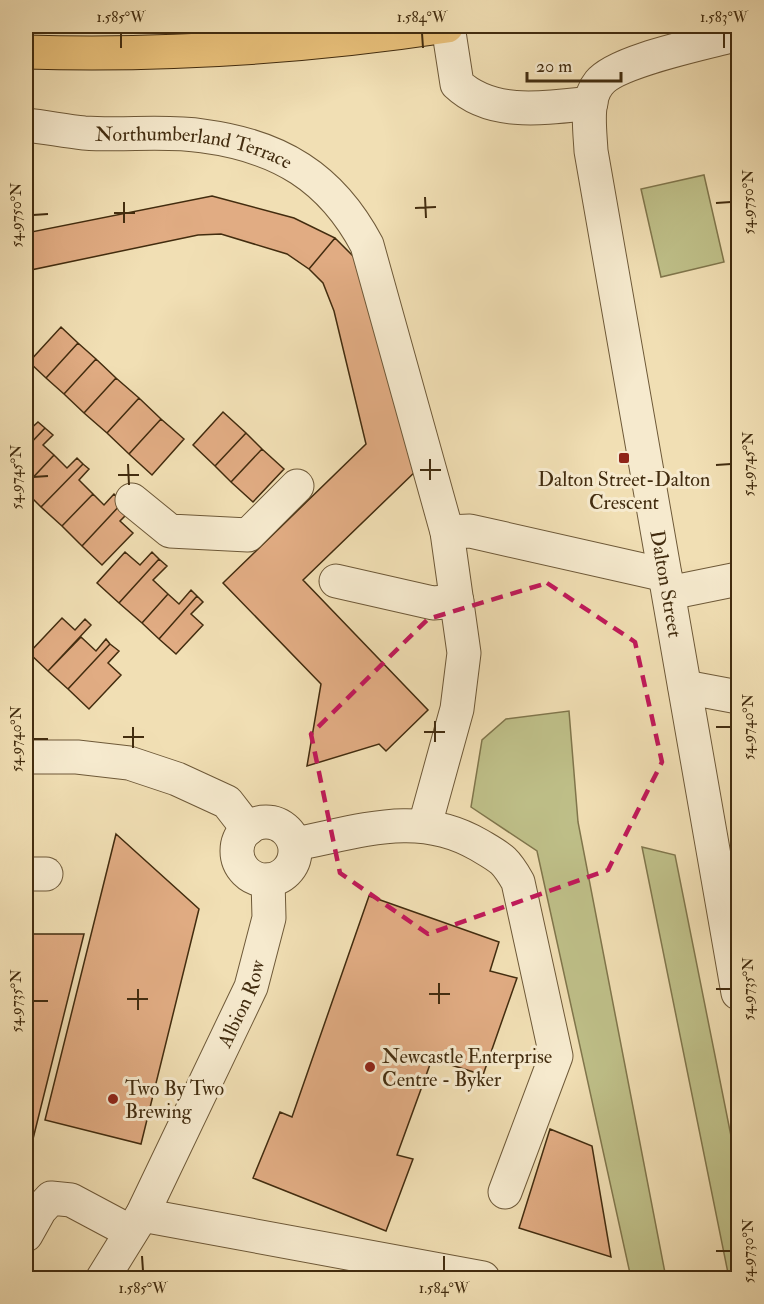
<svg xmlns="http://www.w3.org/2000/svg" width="764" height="1304" font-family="'IM FELL Double Pica',serif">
	<rect width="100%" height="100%" fill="#f1dfb4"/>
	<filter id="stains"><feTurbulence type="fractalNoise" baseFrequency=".00333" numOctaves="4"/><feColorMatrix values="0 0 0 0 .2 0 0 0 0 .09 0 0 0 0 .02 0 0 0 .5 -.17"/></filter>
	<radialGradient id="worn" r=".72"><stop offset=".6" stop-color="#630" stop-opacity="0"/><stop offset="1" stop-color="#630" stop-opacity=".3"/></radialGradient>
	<path fill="#bfc089" stroke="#80764c" stroke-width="1.5" d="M704,175L724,262L661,277L641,189Z
		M569,711L578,822L666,1278H631L537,851L471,807L482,740L506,719Z
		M642,847L675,855L738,1171V1278H729Z"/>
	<path fill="#e1ac83" stroke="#422c0f" stroke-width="1.5" d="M212,196L294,218L335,238L309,269L287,254L221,234L198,235L26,271V233Z
		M335,238L365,268L420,467L303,580L428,710L386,751L379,744L307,766L321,684L223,583L366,444L334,311L323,283L309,269Z
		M61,327L78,343L46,378L29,362Z
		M78,343L96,359L64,394L46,378Z
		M96,359L116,378L84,413L64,394Z
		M116,378L139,398L107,433L84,413Z
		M139,398L161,419L129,454L107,433Z
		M223,412L246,433L215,466L193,445Z
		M161,419L184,439L152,475L129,454Z
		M38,422L45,428L26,448V430L27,432Z
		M45,428L53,435L43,445L54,455L26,485V448Z
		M246,433L262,449L231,482L215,466Z
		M262,449L284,469L253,502L231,482Z
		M54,455L67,468L77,458L83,464L41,507L26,492V485Z
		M83,464L89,469L79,480L93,494L62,526L41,507Z
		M93,494L104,505L114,494L123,502L82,546L62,526Z
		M123,502L131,510L120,521L133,533L102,565L82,546Z
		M125,552L140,565L152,552L159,559L119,603L97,583Z
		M159,559L167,566L153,580L168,594L142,623L119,603Z
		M191,590L197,596L159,639L142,623L168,594L179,604Z
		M197,596L203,602L191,614L203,625L176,654L159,639Z
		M62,618L75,630L85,619L91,625L48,671L29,653Z
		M81,637L96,651L106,639L110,644L68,689L48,671Z
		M110,644L119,651L108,663L121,675L89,709L68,689Z
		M116,834L199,909L141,1144L45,1120Z
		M369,896L499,942L490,971L517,978L483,1075L432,1059L397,1155L413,1159L386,1231L253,1178L280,1112L292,1117Z
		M26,934H84L27,1163L26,1162Z
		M550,1129L592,1146L611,1257L519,1228Z"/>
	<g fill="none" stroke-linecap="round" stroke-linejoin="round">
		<g stroke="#6e5938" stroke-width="35">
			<g id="minor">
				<path d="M448,26L457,84C492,117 546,108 591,103"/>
				<path id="s1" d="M738,34C708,43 617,60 599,83C585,100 590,130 591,151L738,993"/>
				<path id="s2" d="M26,125C45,127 65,131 84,133C124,136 164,130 203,136C279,146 331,177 367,245L447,532L464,653L457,709L425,825"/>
				<path d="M132,500L170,531L248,535L297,486"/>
				<path d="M447,532L470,531L665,575"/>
				<path d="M336,581L433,603L457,601"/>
				<path d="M669,593L738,579"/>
				<path d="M685,687L738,697"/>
				<path d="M26,757H77L129,763L177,779L227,802L248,829"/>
				<circle cx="266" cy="851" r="29"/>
				<path d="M295,844C359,832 418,809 479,845C501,858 505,859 518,882L556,1056L505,1192"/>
				<path d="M26,874H46"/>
				<path d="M142,1215L483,1278"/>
				<path d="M26,1235L40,1210L51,1198L71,1200L131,1232"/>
				<path id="s3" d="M103,1278L142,1215L251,987L269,918L268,880"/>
			</g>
		</g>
		<g stroke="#422c0f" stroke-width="35">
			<path id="major" d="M26,52C166,56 308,47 447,26"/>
		</g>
		<use href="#minor" stroke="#f6eace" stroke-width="33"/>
		<use href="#major" stroke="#e8c07a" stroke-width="33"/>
	</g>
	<path fill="none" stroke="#c2185b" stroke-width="4.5" stroke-dasharray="12 8" stroke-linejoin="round" d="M547,583L635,642L662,762L608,870L428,934L340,873L311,734L428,619Z"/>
	<path fill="none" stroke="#422c0f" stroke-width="2" d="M121,33V48M422,33L423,48M724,33V48M425,197L426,218M124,202V223M716,203L731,202M415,208L436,207M114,213H135M33,215L48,214M430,459V480M128,464L129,485M716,465L731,464M420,470H441M118,475H139M33,477L48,476M435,721V742M133,727V748M716,727H731M424,732H445M123,737H144M33,739H48M439,983V1004M138,989V1010M716,989H731M429,994H450M127,999H148M33,1001H48M716,1251H731M142,1256L143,1271M444,1256V1271"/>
	<g fill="#8f2418" stroke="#f6eace" stroke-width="2">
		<rect x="618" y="452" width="12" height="12" rx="3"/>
		<circle cx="370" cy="1067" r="6"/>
		<circle cx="113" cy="1099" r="6"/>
	</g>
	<g text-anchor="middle" stroke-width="6" stroke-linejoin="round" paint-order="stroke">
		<g font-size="20" fill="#422c0f" stroke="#f6eace">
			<text dy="7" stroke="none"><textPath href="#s2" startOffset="170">Northumberland Terrace</textPath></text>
			<text dy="7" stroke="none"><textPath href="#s1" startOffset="658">Dalton Street</textPath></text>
			<text dy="7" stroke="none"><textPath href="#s3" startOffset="308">Albion Row</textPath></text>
		</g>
		<g font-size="20" fill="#422c0f" stroke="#f6eace" text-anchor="start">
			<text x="624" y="486" text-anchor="middle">Dalton Street-Dalton<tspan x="624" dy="23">Crescent</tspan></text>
			<text x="382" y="1063">Newcastle Enterprise<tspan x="382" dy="23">Centre - Byker</tspan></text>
			<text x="125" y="1095">Two By Two<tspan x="125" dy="23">Brewing</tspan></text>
		</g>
	</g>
	<rect width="764" height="1304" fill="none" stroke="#f1dfb4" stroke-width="66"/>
	<path d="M527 72v9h94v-9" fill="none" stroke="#422c0f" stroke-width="3"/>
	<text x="536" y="72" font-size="18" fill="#422c0f" stroke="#f6eace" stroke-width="4.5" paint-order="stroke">20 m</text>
	<rect x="33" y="33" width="698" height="1238" fill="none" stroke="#422c0f" stroke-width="2"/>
	<g font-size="15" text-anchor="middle" fill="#422c0f">
		<text x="121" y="22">1.585°W</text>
		<text x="422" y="22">1.584°W</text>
		<text x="724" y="22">1.583°W</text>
		<text transform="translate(748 202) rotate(-90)" y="5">54.9750°N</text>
		<text transform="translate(16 215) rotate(-90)" y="5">54.9750°N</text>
		<text transform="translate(748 464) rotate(-90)" y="5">54.9745°N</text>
		<text transform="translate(16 477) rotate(-90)" y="5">54.9745°N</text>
		<text transform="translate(748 727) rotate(-90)" y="5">54.9740°N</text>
		<text transform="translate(16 739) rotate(-90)" y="5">54.9740°N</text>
		<text transform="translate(748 989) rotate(-90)" y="5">54.9735°N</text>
		<text transform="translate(16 1001) rotate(-90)" y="5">54.9735°N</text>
		<text transform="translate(748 1251) rotate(-90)" y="5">54.9730°N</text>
		<text x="143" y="1293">1.585°W</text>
		<text x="444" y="1293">1.584°W</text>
	</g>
	<rect width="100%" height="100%" filter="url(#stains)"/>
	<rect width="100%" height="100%" fill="url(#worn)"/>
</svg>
